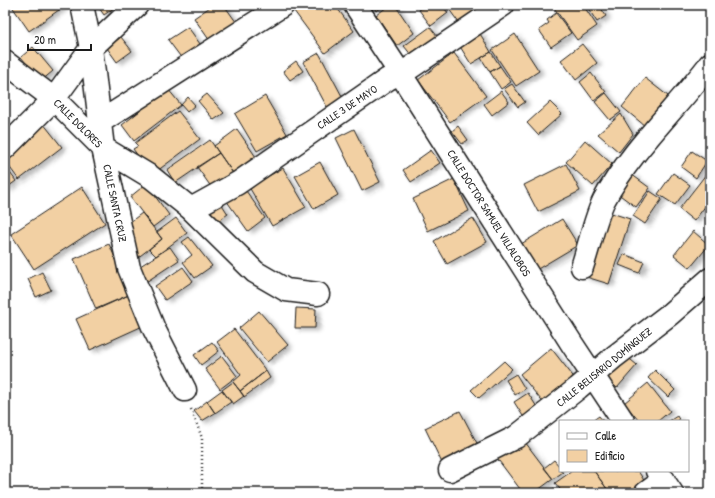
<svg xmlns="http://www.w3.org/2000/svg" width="715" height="498" font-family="'Patrick Hand',sans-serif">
	<defs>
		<filter id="shadow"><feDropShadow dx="4.5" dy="2.5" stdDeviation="2" flood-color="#0004"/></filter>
	</defs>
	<rect width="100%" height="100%" fill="#fff"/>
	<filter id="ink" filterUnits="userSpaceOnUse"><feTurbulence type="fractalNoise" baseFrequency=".025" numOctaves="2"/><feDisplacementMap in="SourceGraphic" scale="8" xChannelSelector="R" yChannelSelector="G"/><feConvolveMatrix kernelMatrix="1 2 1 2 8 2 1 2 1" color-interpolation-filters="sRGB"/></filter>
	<g filter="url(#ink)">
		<path fill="#f2d0a3" stroke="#1c1c1c" filter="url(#shadow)" d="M11,5H66L29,31Z
			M97,5H118L104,15Z
			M213,5H224L239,26L212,44L194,18Z
			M293,5H335L354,31L325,53L291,7Z
			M367,5H379L371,10Z
			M373,5H386L376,11Z
			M390,5H395L414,33L397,46L376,15Z
			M426,5H442L448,13L431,26L419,10Z
			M446,5H485L459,23Z
			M552,5H583L597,26L577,40Z
			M586,5H599L606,16L597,22Z
			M556,13L571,33L551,47L539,30L549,23L547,20Z
			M188,27L205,51L186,64L168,40Z
			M430,27L438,37L412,56L404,46Z
			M479,32L491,52L471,64L459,45Z
			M515,34L539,71L516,86L492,50Z
			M121,37L132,51L117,62L107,48Z
			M582,44L597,63L576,80L561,60Z
			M33,47L53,71L41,81L21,57Z
			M491,52L500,66L490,72L481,58Z
			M319,53L343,98L327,107L303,62Z
			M454,53L486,96L450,122L418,80Z
			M296,61L303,71L290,80L283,71Z
			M500,66L511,82L501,89L490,72Z
			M591,73L606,92L594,101L580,82Z
			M645,78L668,96L645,126L622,107Z
			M512,84L525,102L518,107L504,89Z
			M168,89L181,105L134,141L122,125Z
			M501,91L509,102L492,115L484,104Z
			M606,93L621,112L610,120L595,102Z
			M207,94L224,113L214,120L198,101Z
			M265,96L287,134L257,151L235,114Z
			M188,97L195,105L187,112L181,105Z
			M550,102L562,114L538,135L527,123Z
			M178,111L200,139L157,171L151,163L146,167L133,149L138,146L135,143Z
			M621,114L633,134L619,152L598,134Z
			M43,123L62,147L19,180L5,161V153Z
			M458,126L468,140L462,144L452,131Z
			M237,129L258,160L235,176L214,146Z
			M354,129L380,182L362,191L336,138Z
			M210,140L219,153L175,183L167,170Z
			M585,140L612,164L593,186L566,162Z
			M431,150L440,163L411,182L403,170Z
			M692,151L707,161L696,178L681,167Z
			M219,153L235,176L214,191L197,167Z
			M320,162L338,195L314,209L295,176Z
			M566,164L580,191L538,212L524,185Z
			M5,166L16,181L5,189Z
			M283,168L306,207L272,226L249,187Z
			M710,169V200L694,221L679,209Z
			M673,173L690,185L675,205L658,194Z
			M631,174L650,188L636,207L617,193Z
			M454,179L469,211L428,231L413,199Z
			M146,184L169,215L153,227L130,197Z
			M82,187L105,223L34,269L11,234Z
			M244,188L265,218L248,231L226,200Z
			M650,191L662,199L645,224L633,216Z
			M219,200L228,214L211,226L202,212Z
			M605,211L630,219L609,284L583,276Z
			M142,213L162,239L136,259L122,228Z
			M176,218L187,233L156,256L149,249L162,239L157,232Z
			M473,218L487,242L447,264L434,241Z
			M562,219L578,245L536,270L521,244Z
			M693,231L709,245L690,268L674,255Z
			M189,237L212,266L195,278L183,262L192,255L182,242Z
			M109,244L131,294L96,309L74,259Z
			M170,247L179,260L146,282L137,268Z
			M624,254L644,262L639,273L619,265Z
			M183,267L193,281L165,300L155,286Z
			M42,272L51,290L36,297L28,279Z
			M131,294L145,325L90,350L76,319Z
			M296,308L316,309L315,328H295Z
			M259,311L288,345L267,362L239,328Z
			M234,329L266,371L240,391L233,382L241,375L217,342Z
			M212,342L219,351L201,365L194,355Z
			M551,348L576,380L545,405L520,374Z
			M625,355L637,365L617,388L606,378Z
			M222,356L237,376L220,389L205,369Z
			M504,361L512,369L479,398L471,390Z
			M655,370L675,390L668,397L648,378Z
			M266,371L270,378L244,397L240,391Z
			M516,374L525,389L515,395L506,380Z
			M233,382L244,396L233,404L222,390Z
			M648,383L670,411L658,421H639L624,403Z
			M222,390L231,402L215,413L207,401Z
			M528,393L542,415L528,424L514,402Z
			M207,401L215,413L202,421L194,411Z
			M460,411L479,447L443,465L425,428Z
			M599,416L603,421H592Z
			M677,416L680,421H669Z
			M522,438L553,479L534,493H523L496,457Z
			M554,460L560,467V471L563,472L553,479L544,468Z
			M572,471H594L610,493H563L555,483Z
			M594,471H638L645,482L630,493H610Z
			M554,488L558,493H548Z"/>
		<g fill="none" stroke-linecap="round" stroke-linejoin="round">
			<g stroke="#1c1c1c" stroke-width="25">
				<path id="minor" d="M82,5L91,48L103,148L129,268L154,329L185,390
					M355,5L400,73L572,344L623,421
					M5,62L54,99L103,148L151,177L191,209L255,272L286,290L318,294
					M100,122L283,5
					M5,148L54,99L91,48L137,5
					M191,209L238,183L388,79L410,68L503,5
					M582,267C589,247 595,218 604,200C631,150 676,109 710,64
					M450,470L516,437L578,388L614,357L670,314L710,279
					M657,471L672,493
					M646,493L664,480"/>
			</g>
			<path stroke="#1c1c1c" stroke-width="2.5" stroke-dasharray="1 3" stroke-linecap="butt" d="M191,409L202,438V493"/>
			<use href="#minor" stroke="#fff" stroke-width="22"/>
		</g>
	</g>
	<g text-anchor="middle" stroke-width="4" stroke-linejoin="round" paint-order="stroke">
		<g font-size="11" fill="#1c1c1c" stroke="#fff">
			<text transform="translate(347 107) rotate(-34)" y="4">CALLE 3 DE MAYO</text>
			<text transform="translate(78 123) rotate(45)" y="4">CALLE DOLORES</text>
			<text transform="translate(115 203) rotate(78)" y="4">CALLE SANTA CRUZ</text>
			<text transform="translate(489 213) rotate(58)" y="4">CALLE DOCTOR SAMUEL VILLALOBOS</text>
			<text transform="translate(604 367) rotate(-39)" y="4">CALLE BELISARIO DOMÍNGUEZ</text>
		</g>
	</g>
	<rect width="715" height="498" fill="none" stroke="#fff" stroke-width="20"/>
	<rect x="10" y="10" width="695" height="478" fill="none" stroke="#1c1c1c" stroke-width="1.5" filter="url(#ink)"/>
	<rect x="559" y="420" width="130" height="52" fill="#ffffff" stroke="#a4a4a4"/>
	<rect x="567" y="433" width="20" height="6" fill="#ffffff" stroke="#a4a4a4"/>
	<text x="595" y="440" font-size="12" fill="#1c1c1c">Calle</text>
	<rect x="567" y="450" width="20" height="12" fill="#f2d0a3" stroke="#a4a4a4"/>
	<text x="595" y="460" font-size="12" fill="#1c1c1c">Edificio</text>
	<path d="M28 44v6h63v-6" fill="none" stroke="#1c1c1c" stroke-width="2"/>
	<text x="34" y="44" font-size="12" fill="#1c1c1c" stroke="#ffffff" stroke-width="3" paint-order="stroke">20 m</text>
</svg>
